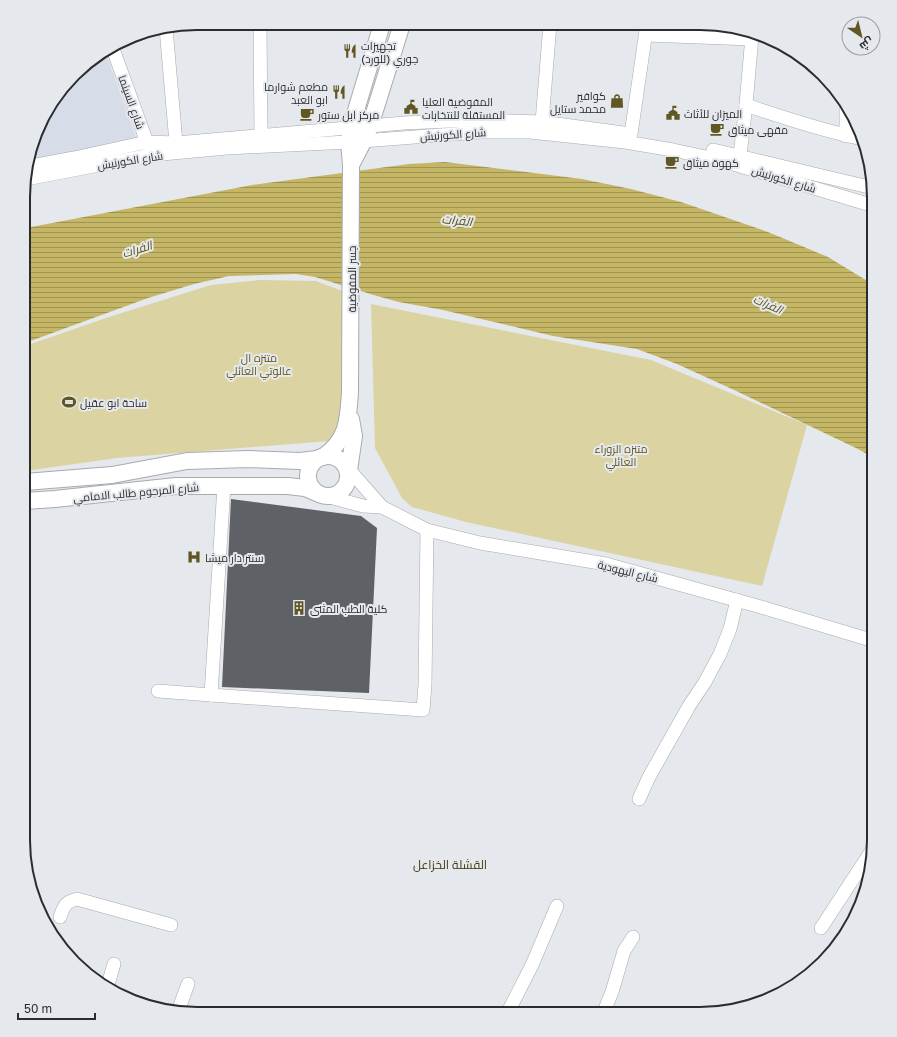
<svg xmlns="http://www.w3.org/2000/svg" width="897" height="1037" font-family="'Golos Text',Cairo,sans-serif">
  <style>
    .built { fill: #d6dce8 }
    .park { fill: #dcd3a2 }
    .water { fill: url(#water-rules) }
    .building { fill: #5e6165 }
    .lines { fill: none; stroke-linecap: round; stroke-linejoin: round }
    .minor-casing { stroke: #a7aaae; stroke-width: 14 }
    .major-casing { stroke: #a7aaae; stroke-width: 18 }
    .minor { stroke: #fff; stroke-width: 13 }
    .major { stroke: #fff; stroke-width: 16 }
    .labels { text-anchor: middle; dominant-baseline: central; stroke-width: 4; stroke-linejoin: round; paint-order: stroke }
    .poi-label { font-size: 11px; fill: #2b2c2e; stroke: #e5e8ed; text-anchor: start }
    .street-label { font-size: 11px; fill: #2b2c2e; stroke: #e5e8ed }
    .park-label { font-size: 11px; fill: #61561a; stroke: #e5e8ed }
    .water-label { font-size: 12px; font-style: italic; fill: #5b5012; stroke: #e5e8ed }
    .neighbourhood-label { font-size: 12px; fill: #3e360b; stroke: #e5e8ed }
    .rim { fill: none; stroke: #2b2c2e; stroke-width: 2 }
  </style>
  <defs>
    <pattern id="water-rules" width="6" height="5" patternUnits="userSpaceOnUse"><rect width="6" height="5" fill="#c5b665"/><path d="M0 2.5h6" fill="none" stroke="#a09454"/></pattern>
  </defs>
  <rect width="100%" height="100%" fill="#e5e8ed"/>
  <path class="built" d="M106 53 137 141 26 164 46 110 83 66Z"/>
  <g class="park">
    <path d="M260 280 316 281 345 292 346 416 329 441 117 458 25 471V346L109 317 211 285Z"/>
    <path d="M371 304 651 360 807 425 762 586 466 522 412 507 402 498 375 448Z"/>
  </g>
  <path class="water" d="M445 162 582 179 631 189 681 202 768 232 828 257 874 285V458L858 449 732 389 677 364 637 349 553 336 443 310 399 302 377 296 315 277 296 274 229 276 194 284 148 298 25 343 26 228 252 185 409 164Z"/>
  <path class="building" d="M231 499 361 516 377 528 369 693 222 687Z"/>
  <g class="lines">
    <defs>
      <g id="minor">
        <path d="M260 23 261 135"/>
        <path d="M166 28 176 143"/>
        <path d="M646 35 752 39"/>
        <path d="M113 49 149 148"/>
        <path d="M746 105C784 118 823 131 863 139"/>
        <path d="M542 122 550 24"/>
        <path d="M631 134 647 24"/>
        <path d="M846 136V105"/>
        <path d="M713 150 873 188"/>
        <path d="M740 155 746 105 752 36"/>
        <path d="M26 167 74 158 147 142 176 143 404 123 473 120 542 122 623 133"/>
        <path d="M26 179 151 155 227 148 349 142 480 132H530L625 142 673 150 720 160 874 206"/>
        <path d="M345 465 382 507 427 530 480 543 606 564 761 607 874 641"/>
        <path d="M224 485 211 695 423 710 425 685 427 530"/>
        <path d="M326 496 363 506 382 507"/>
        <path d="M158 691 211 695"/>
        <path d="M639 799 649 777 689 706 705 682 720 654 730 629 737 600"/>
        <path d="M60 917C64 906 65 902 77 899L171 925"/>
        <path d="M821 928 874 847"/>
        <path d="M107 988 114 964"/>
        <path d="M178 1011 188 984"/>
        <path d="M507 1014 532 965 557 906"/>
        <path d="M603 1014 612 992 624 951 633 937"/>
      </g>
      <g id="major">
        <path d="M351 165 364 140 370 126 402 24"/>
        <circle cx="328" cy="476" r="20"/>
        <path d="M323 457C348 439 348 421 350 392L351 165 349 142 351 127 382 24"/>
        <path d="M348 477 354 436 351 419"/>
        <path d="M25 482 112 475 187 461 248 459 300 461 317 459"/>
        <path d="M25 501 55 499 176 486H288L305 488 319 494"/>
      </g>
    </defs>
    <use href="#minor" class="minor-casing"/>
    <use href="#major" class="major-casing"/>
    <use href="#minor" class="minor"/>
    <use href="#major" class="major"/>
  </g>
  <defs>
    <symbol id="restaurant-bare" viewBox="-9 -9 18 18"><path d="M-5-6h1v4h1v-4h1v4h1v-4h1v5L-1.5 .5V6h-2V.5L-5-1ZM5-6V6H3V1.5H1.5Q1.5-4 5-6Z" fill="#615723" stroke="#e5e8ed" stroke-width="2.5" paint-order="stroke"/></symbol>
    <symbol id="shop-bare" viewBox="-9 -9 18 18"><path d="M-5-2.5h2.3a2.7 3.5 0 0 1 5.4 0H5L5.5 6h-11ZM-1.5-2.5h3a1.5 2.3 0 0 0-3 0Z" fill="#615723" stroke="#e5e8ed" stroke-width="2.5" paint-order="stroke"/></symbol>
    <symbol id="civic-bare" viewBox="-9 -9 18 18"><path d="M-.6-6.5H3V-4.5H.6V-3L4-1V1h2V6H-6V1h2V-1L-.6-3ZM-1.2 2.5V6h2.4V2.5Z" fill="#615723" stroke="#e5e8ed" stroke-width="2.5" paint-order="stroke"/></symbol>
    <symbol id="cafe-bare" viewBox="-9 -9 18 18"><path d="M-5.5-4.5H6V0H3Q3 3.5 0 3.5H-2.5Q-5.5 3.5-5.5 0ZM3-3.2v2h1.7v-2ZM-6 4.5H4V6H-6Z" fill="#615723" stroke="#e5e8ed" stroke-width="2.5" paint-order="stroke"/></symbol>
    <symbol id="stadium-bare" viewBox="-9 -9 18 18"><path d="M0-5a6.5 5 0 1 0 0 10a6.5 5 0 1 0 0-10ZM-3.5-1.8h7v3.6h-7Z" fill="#615723" stroke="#e5e8ed" stroke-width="2.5" paint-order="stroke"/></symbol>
    <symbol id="hospital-bare" viewBox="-9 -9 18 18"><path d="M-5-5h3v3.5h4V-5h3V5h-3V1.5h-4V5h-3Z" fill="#615723" stroke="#e5e8ed" stroke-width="2.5" paint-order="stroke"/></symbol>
    <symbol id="building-bare" viewBox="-9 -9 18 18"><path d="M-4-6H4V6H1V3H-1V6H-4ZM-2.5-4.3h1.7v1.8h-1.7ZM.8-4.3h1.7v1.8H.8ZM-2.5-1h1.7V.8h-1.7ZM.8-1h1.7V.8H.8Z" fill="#615723" stroke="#e5e8ed" stroke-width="2.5" paint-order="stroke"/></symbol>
  </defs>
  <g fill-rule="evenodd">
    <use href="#restaurant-bare" x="340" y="41" width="20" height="20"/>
    <use href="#restaurant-bare" x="329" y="82" width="20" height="20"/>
    <use href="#shop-bare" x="607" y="91" width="20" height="20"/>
    <use href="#civic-bare" x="401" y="97" width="20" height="20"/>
    <use href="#civic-bare" x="663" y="103" width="20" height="20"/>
    <use href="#cafe-bare" x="297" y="104" width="20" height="20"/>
    <use href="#cafe-bare" x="707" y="119" width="20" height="20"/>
    <use href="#cafe-bare" x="662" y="152" width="20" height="20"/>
    <use href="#stadium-bare" x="59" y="392" width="20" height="20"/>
    <use href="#hospital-bare" x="184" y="547" width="20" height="20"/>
    <use href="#building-bare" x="289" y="598" width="20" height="20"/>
  </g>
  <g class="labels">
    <g class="poi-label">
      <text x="361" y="45">تجهيزات<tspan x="361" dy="13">جوري (للورد)</tspan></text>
      <text x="328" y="86" text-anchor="end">مطعم شوارما<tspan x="328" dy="13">ابو العبد</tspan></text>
      <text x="606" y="95" text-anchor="end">كوافير<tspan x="606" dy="13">محمد ستايل</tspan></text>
      <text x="422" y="101">المفوضية العليا<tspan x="422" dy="13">المستقلة للنتخابات</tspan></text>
      <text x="684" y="113">الميزان للأثاث</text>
      <text x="318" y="114">مركز ابل ستور</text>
      <text x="728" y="129">مقهى ميثاق</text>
      <text x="683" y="162">كهوة ميثاق</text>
      <text x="80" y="402">ساحة ابو عقيل</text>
      <text x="205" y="557">سنتر دار ميشا</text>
      <text x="310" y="608">كلية الطب المثنى</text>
    </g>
    <g class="street-label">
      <text transform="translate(132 102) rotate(70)">شارع السينما</text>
      <text transform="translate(453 134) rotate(-4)">شارع الكورنيش</text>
      <text transform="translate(130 160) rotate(-9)">شارع الكورنيش</text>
      <text transform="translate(784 179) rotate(17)">شارع الكورنيش</text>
      <text transform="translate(351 279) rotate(-90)">جسر المفوضية</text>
      <text transform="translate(136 492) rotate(-5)">شارع المرحوم طالب الامامي</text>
      <text transform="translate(628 571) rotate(14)">شارع اليهودية</text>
    </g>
    <g class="park-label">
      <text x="259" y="357">متنزه ال<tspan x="259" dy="13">عالوتي العائلي</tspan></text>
      <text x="621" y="448">متنزه الزوراء<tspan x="621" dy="13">العائلي</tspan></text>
    </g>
    <g class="water-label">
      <text transform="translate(457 220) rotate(6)">الفرات</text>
      <text transform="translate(137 249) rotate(-17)">الفرات</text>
      <text transform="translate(768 304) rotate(24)">الفرات</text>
    </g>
    <g class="neighbourhood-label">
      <text x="450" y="864">القشلة الخزاعل</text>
    </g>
  </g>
  <path d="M0 0H897V1037H0ZM197 30H700A167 167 0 0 1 867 197V840A167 167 0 0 1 700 1007H197A167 167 0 0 1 30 840V197A167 167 0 0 1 197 30Z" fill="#e5e8ed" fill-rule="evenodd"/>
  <path class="rim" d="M197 30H700A167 167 0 0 1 867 197V840A167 167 0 0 1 700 1007H197A167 167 0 0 1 30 840V197A167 167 0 0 1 197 30Z"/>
  <g transform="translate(861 36) rotate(145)"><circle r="19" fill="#e5e8ed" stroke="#9b9da1"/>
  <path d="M0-3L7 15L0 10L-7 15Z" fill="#615723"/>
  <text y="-6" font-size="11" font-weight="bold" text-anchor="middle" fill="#2b2c2e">ش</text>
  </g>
  <path d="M18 1013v6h77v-6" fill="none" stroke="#2b2c2e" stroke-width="2"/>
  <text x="24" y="1013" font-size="12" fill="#2b2c2e" stroke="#e5e8ed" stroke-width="3" paint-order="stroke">50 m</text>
</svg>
